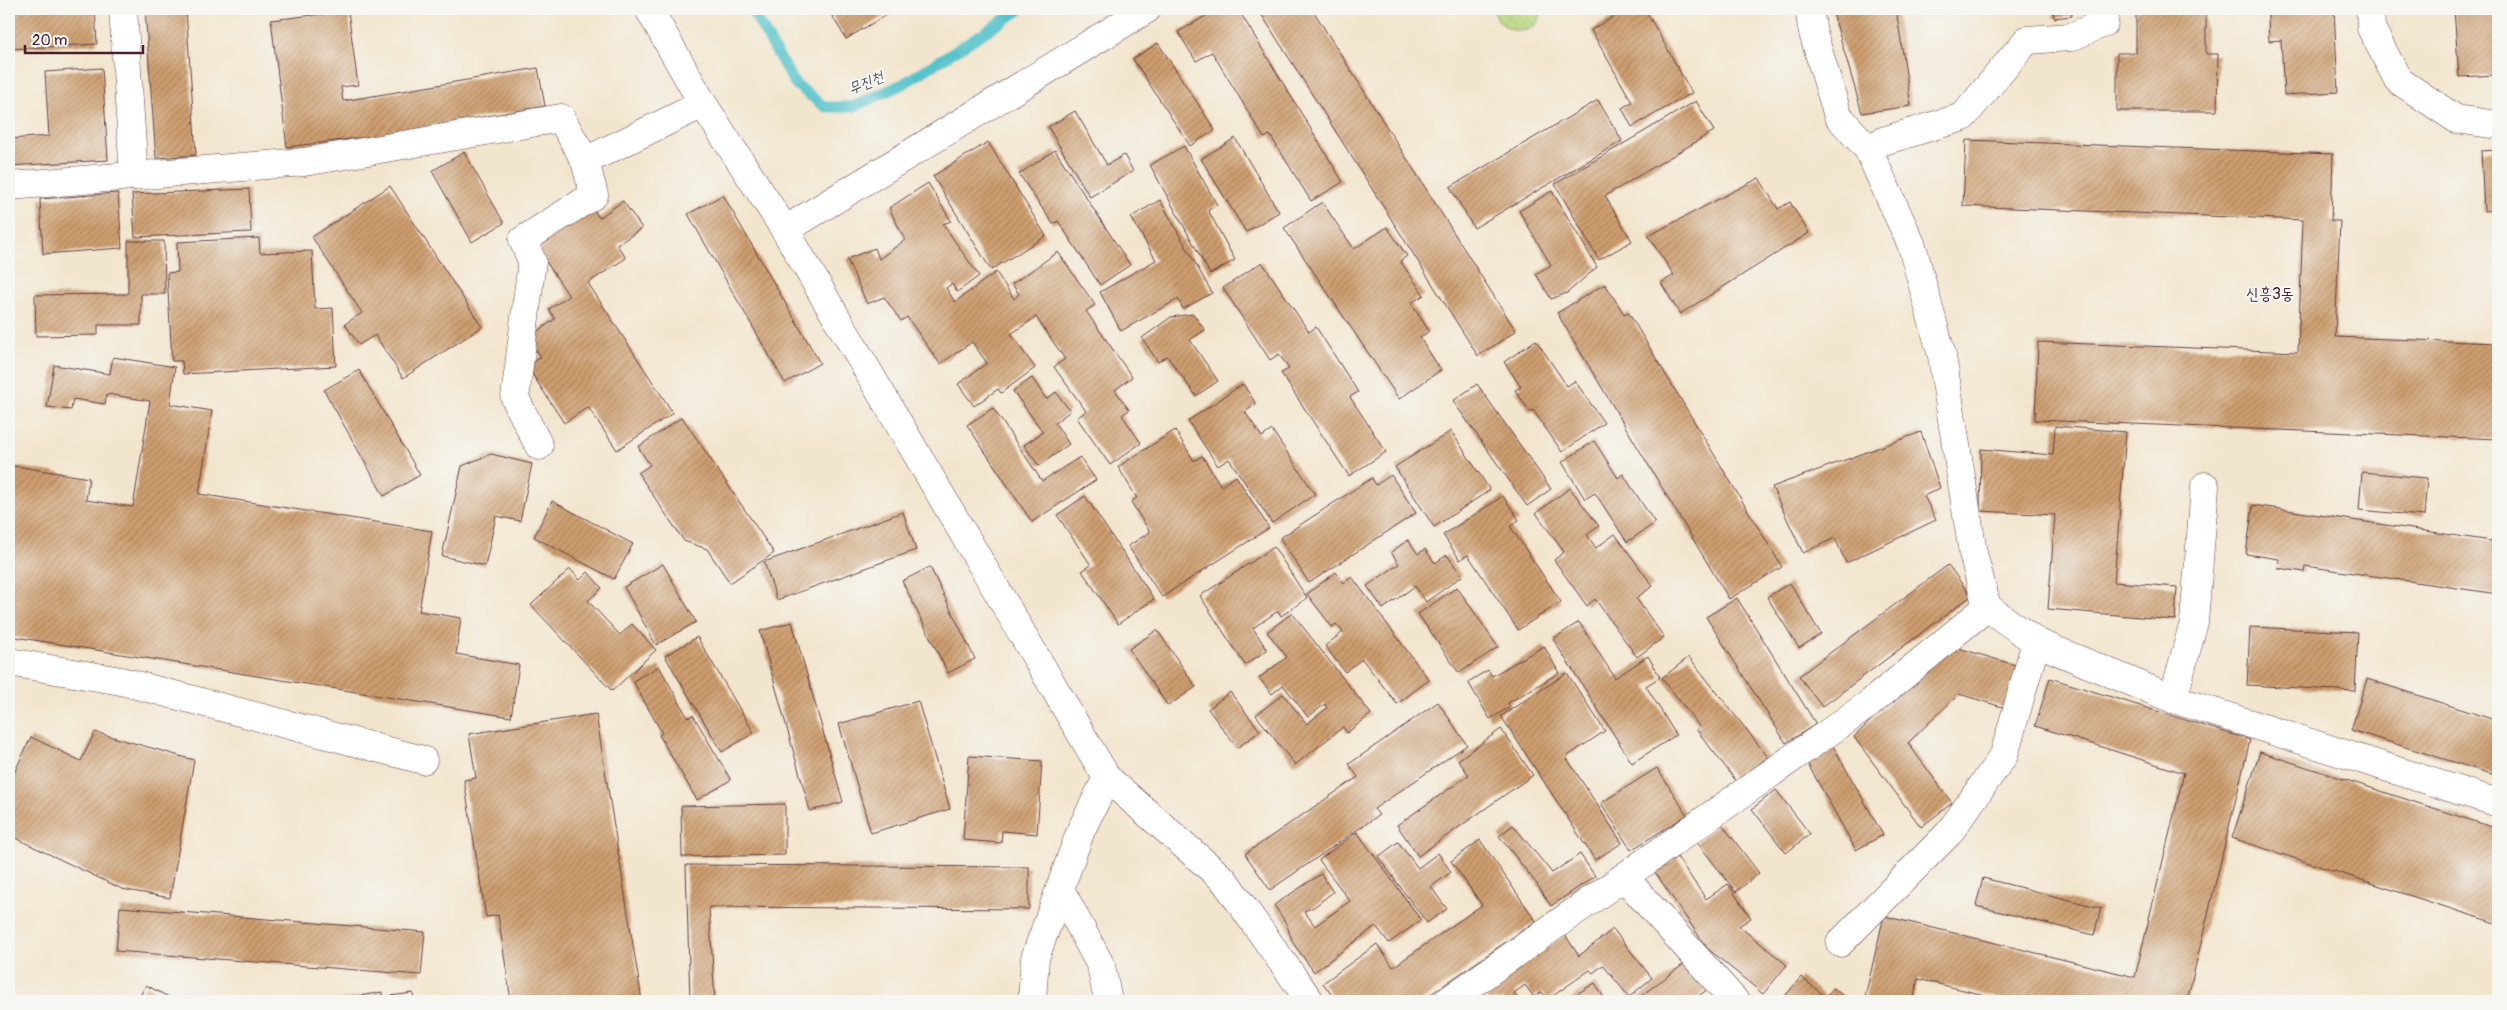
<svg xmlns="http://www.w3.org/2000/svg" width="2507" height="1010" font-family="Pangolin,'Poor Story',sans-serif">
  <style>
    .grass { fill: url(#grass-dots); stroke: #807b54 }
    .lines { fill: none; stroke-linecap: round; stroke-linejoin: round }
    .stream { stroke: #56c3cb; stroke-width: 11 }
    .building { fill: url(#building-hatch) }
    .minor-casing { stroke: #633d43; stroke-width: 29 }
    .minor { stroke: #fff; stroke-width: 28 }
    .labels { text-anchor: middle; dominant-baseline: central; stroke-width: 4; stroke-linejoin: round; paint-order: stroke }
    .water-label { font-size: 15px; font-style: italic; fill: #4e5863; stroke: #f6f6f2 }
    .quarter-label { font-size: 16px; fill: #4a1f2b; stroke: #f6f6f2 }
  </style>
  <defs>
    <pattern id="grass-dots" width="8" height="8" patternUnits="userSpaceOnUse" patternTransform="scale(1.25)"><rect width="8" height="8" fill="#b7d77e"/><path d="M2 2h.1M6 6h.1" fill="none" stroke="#9fb86d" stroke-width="1.8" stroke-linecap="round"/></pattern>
    <pattern id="building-hatch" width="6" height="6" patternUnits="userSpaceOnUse" patternTransform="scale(1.25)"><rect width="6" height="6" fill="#ce9f70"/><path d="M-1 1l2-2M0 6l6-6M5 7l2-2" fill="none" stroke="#a9815c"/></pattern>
  </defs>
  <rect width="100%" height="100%" fill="#f6f6f2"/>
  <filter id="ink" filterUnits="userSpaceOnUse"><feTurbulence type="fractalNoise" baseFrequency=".02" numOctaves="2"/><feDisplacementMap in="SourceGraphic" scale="10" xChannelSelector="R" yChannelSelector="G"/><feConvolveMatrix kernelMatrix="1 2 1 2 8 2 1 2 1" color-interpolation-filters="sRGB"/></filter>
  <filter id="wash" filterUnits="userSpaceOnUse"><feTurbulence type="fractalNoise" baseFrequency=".0096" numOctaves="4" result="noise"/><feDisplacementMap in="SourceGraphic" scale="20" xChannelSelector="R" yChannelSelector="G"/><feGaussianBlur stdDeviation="1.12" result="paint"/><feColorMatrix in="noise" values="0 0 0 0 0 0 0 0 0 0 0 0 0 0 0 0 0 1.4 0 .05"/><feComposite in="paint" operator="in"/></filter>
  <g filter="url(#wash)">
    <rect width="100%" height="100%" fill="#f2e5cd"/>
    <path class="grass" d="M1493 9H1542C1539 39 1501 37 1493 9Z"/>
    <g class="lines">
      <path class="stream" d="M751 9 795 84 825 107H853L903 84 1021 9"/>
    </g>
    <g id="blocks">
      <g class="building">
        <path d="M9 9H95L97 44 10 49Z"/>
        <path d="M145 9H186L196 155 156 158Z"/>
        <path d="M828 9H896L846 39Z"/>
        <path d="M1218 9H1238L1343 182 1311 201 1270 135 1264 138 1212 52 1196 61 1178 32Z"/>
        <path d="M1258 9H1312L1516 331 1478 356Z"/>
        <path d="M1627 9H1645L1692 93 1632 127 1622 108 1632 102 1591 30Z"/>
        <path d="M1832 9H1896L1911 106 1862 113Z"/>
        <path d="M2053 9H2071L2072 16 2054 18Z"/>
        <path d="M2136 9H2206V54H2218L2217 111H2117V53H2136Z"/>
        <path d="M2280 9H2334L2338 92 2284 95 2281 40 2269 41 2268 15 2280 14Z"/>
        <path d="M2454 9H2498V75L2459 77Z"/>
        <path d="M348 11 358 85 341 87 343 101 538 68 545 106 375 136 287 147 271 20Z"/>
        <path d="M1158 43 1215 130 1190 146 1133 59Z"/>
        <path d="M102 68 108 160 9 166V139L49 136 45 72Z"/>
        <path d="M1598 100 1622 141 1474 228 1450 187Z"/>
        <path d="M1696 101 1714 131 1605 196 1632 241 1599 260 1555 184Z"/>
        <path d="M1075 111 1107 165 1124 155 1133 171 1090 197 1048 127Z"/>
        <path d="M1235 138 1279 212 1246 232 1201 159Z"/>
        <path d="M1966 140 2333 154 2331 221H2340L2335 337 2498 343V439L2035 420 2038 342 2298 352 2303 220 1963 206Z"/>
        <path d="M988 142 1046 236 991 270 933 176Z"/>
        <path d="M1184 146 1217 205 1208 210 1235 260 1210 274 1150 165Z"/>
        <path d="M1055 150 1130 265 1100 285 1058 221 1053 224 1019 174Z"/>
        <path d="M2498 150V210L2484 211 2481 151Z"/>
        <path d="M464 152 504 223 472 242 432 171Z"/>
        <path d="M1759 178 1778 209 1790 202 1809 233 1680 314 1661 283 1674 275 1648 236Z"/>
        <path d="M928 183 951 221 943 224 979 276 957 292 952 284 946 288 955 302 996 272 1014 299 1019 294 1012 284 1058 252 1095 305 1086 311 1132 377 1115 390 1129 410 1122 415 1141 443 1110 465 1077 418 1086 411 1054 367 1065 359 1036 317 1011 334 1035 368 1001 393 998 389 974 406 958 384 987 363 972 342 940 364 907 317 901 321 884 297 867 304 847 259 875 248 879 259 905 240 889 208Z"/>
        <path d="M390 186 482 327 403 378 375 335 359 345 345 324 362 313 312 237Z"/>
        <path d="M249 189 251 232 135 237 132 194Z"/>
        <path d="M1552 191 1597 267 1567 293 1551 299 1536 274 1551 265 1519 211Z"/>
        <path d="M118 193 122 248 43 254 40 199Z"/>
        <path d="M723 195 820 363 785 383 688 214Z"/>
        <path d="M1160 200 1212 293 1183 309 1178 299 1121 331 1100 292 1156 260 1131 217Z"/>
        <path d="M623 201 642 228 617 245 626 258 588 283 673 413 617 450 588 407 564 423 527 366 541 357 528 338 555 319 549 309 569 296 535 245 592 207 599 218Z"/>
        <path d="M1322 202 1354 249 1387 227 1407 256 1400 261 1424 295 1411 303 1429 331 1420 338 1441 370 1399 399 1284 228Z"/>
        <path d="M259 238 260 253 312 251 315 309 333 308 336 366 183 374 182 361H172L167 273 178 272 177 242Z"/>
        <path d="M128 241H164L165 294H141V325H98V335L36 336 35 295 128 294Z"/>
        <path d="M1262 262 1309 332 1316 327 1358 392 1350 397 1386 452 1349 476 1281 373 1289 369 1279 354 1270 360 1223 288Z"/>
        <path d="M1605 284 1624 314 1628 312 1782 567 1729 599 1557 313Z"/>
        <path d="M1193 314 1205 330 1190 340 1218 381 1196 396 1167 356 1158 362 1142 338 1171 317Z"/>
        <path d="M1536 340 1567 386 1575 381 1604 423 1562 452 1533 410 1530 412 1515 390 1521 387 1504 362Z"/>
        <path d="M113 357 175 367 170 404 212 411 199 494 432 531 419 611 461 618 456 654 519 665 511 717 9 636V465L89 478 86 500 133 507 150 401 107 394 105 404 73 399 71 410 47 407 54 365 110 374Z"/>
        <path d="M359 370 420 475 384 496 324 390Z"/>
        <path d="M1032 378 1046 399 1056 392 1070 411 1055 423 1069 444 1039 466 1024 445 1043 432 1013 391Z"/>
        <path d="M1243 384 1256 404 1245 412 1262 437 1272 430 1315 494 1272 523 1229 459 1218 466 1188 421Z"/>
        <path d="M1477 384 1551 489 1527 506 1453 401Z"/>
        <path d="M993 408 1042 481 1080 457 1096 480 1032 522 967 425Z"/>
        <path d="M682 417 774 553 730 583 707 549 684 541 638 473 650 465 638 447Z"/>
        <path d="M2055 426 2126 432 2114 582 2177 587 2175 620 2048 609 2055 515 1980 511 1981 449 2053 455Z"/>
        <path d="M1175 430 1194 461 1202 456 1221 486 1236 476 1269 528 1162 597 1128 546 1150 532 1131 502 1137 498 1118 467Z"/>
        <path d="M1451 431 1490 490 1434 527 1395 467Z"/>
        <path d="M1921 432 1940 488 1924 496 1936 520 1846 563 1835 538 1803 553 1772 487Z"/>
        <path d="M1594 441 1618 478 1623 474 1655 523 1627 542 1595 493 1585 499 1562 462Z"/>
        <path d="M491 454 532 464 520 521 496 516 485 566 442 556 462 466Z"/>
        <path d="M2362 472 2427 478 2424 516 2359 510Z"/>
        <path d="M1391 475 1416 513 1309 583 1280 538 1372 478 1376 485Z"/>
        <path d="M1570 488 1599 526 1587 535 1596 548 1615 534 1653 586 1636 598 1664 637 1637 657 1595 599 1587 606 1554 560 1564 552 1536 513Z"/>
        <path d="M1085 496 1154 599 1118 624 1082 571 1091 565 1057 515Z"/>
        <path d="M1503 496 1519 520 1510 526 1561 602 1518 630 1468 555 1460 560 1443 535Z"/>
        <path d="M552 501 633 544 614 579 534 537Z"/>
        <path d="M2253 505 2498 542V594L2305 566 2304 572 2278 568 2279 559 2246 554Z"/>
        <path d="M903 512 916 550 777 600 764 562Z"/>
        <path d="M1408 540 1418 554 1425 549 1435 563 1447 555 1462 576 1426 602 1415 586 1383 609 1367 586 1399 564 1391 552Z"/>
        <path d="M1274 547 1307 598 1281 616 1278 611 1253 628 1267 650 1245 665 1200 596Z"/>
        <path d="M663 564 696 622 656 645 624 587Z"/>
        <path d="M1948 565 1971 596 1822 707 1799 676Z"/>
        <path d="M930 567 975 659 948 673 902 581Z"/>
        <path d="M570 569 580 580 588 572 602 588 588 601 620 635 632 624 656 650 612 691 531 605Z"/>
        <path d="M1336 572 1344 583 1352 577 1429 680 1397 704 1362 659 1345 672 1325 646 1343 632 1336 624 1332 627 1307 594Z"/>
        <path d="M1790 583 1821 634 1799 648 1767 597Z"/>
        <path d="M1457 587 1498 647 1459 673 1418 614Z"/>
        <path d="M1737 598 1816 724 1786 743 1706 617Z"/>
        <path d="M1292 613 1371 714 1347 733 1343 727 1295 765 1256 715 1283 694 1307 724 1327 708 1325 704 1308 717 1283 685 1272 694 1259 678 1287 657 1267 632Z"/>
        <path d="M792 622 843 802 810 811 760 631Z"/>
        <path d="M1579 622 1615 678 1648 656 1660 677 1646 686 1676 735 1632 763 1553 639Z"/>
        <path d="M2250 627 2358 632 2355 691 2247 685Z"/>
        <path d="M1157 630 1196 687 1168 706 1129 649Z"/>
        <path d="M697 637 754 733 722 752 665 656Z"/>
        <path d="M1948 645 2022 667 2009 709 1959 694 1908 743 1952 803 1921 827 1854 737Z"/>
        <path d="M1544 646 1559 673 1508 703 1510 707 1490 719 1468 682 1488 670 1492 676Z"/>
        <path d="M1689 657 1768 757 1737 782 1696 729 1699 726 1662 678Z"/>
        <path d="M659 666 688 718 693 715 731 780 697 800 659 735 662 733 633 681Z"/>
        <path d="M1567 673 1605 731 1566 757 1622 843 1595 860 1501 716Z"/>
        <path d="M2050 678 2250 740 2187 1001H2009L1918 979 1913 1001H1864L1884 916 2135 977 2184 773 2035 726Z"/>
        <path d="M2367 679 2498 721V776L2351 730Z"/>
        <path d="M1230 692 1260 731 1237 748 1208 709Z"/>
        <path d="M918 701 950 809 871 833 839 724Z"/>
        <path d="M1438 702 1467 745 1374 809 1379 815 1270 890 1245 854 1358 777 1349 764Z"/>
        <path d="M596 714 642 1001H511L498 915 486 917 464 780 476 778 469 734Z"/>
        <path d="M1501 729 1533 775 1418 856 1397 825 1469 775 1458 760Z"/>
        <path d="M95 732 194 760 170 898 122 889 9 835V784L31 737 81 761Z"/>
        <path d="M1832 744 1883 835 1856 850 1805 759Z"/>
        <path d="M2260 752 2498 829V924L2232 838Z"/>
        <path d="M969 756 1042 761 1037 834 1002 831 1001 843 963 840Z"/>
        <path d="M1657 768 1687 815 1631 850 1601 803Z"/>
        <path d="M1776 790 1810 834 1786 853 1752 809Z"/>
        <path d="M785 804V855L682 857 681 806Z"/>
        <path d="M1721 823 1759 873 1736 892 1697 842Z"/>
        <path d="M1513 825 1552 873 1580 854 1595 876 1551 906 1536 883 1499 836Z"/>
        <path d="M1357 832 1421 920 1389 943 1376 926 1314 972 1293 943 1286 923 1274 905 1321 874 1333 892 1314 907 1304 911 1315 926 1350 901 1319 860Z"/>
        <path d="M1480 840 1536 921 1421 1001H1336L1323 983 1377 944 1393 967 1482 905 1451 861Z"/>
        <path d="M1398 842 1418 868 1438 853 1451 872 1431 887 1447 909 1427 923 1378 857Z"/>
        <path d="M1677 857 1706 899 1728 884 1751 918 1739 926 1787 965 1763 994 1707 948 1655 872Z"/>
        <path d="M686 865 1029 867V909L709 907 715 1001H690Z"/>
        <path d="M1983 878 2101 908 2094 935 1976 906Z"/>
        <path d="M120 907 425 932 421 975 116 951Z"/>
        <path d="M1613 929 1652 978 1629 997 1603 965 1593 973 1590 970 1547 1000 1542 992 1534 997 1525 985 1514 993 1520 1001H1489L1483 993 1565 935 1579 956Z"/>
        <path d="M1688 961 1708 989 1692 1001H1634Z"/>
        <path d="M1801 977 1826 997 1833 988 1850 1001H1781Z"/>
        <path d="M1595 983 1606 1001H1565Z"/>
        <path d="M146 985 176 1001H137Z"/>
        <path d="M382 992V997L413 993 414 1001H331Z"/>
      </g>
    </g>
  </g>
  <g filter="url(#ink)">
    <use href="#blocks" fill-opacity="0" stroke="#633d43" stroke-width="1"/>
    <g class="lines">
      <defs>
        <g id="minor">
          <path d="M123 9 134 176"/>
          <path d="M649 9 703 104 785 230 1107 778 1224 880 1310 1001"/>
          <path d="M1809 9 1813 33 1838 116 1868 149 1912 246 1942 356 1973 553 1987 607 2036 642 2173 699 2498 803"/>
          <path d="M2370 9 2371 28 2398 80 2456 119 2498 125"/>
          <path d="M1868 149 1883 141 1963 117 2027 40 2071 37 2104 23 2106 9"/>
          <path d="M9 186 304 162 561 118 585 161"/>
          <path d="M785 230 1147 9"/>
          <path d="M539 446 515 398 532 261 523 240 594 195 585 161 703 104"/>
          <path d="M9 662 121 681 423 760"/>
          <path d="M2173 699 2194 622 2205 486"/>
          <path d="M1624 877 1735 1001"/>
          <path d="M1060 889 1101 966 1108 1001"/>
          <path d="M1840 943 1949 833 2004 755 2036 642"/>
          <path d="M1032 1001 1035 958 1081 830 1107 778"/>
          <path d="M1448 1001 1869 704 1987 607"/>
        </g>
      </defs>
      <use href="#minor" class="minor-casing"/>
      <use href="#minor" class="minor"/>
    </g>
  </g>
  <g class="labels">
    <g class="water-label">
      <text transform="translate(866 83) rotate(-23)">무진천</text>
    </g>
    <g class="quarter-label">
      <text x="2270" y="294">신흥3동</text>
    </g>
  </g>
  <rect width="2507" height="1010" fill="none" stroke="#f6f6f2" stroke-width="30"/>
  <path d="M25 45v8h118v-8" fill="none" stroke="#4a1f2b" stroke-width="2.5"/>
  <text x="32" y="45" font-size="15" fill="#4a1f2b" stroke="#f6f6f2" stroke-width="4" paint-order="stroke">20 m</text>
</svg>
